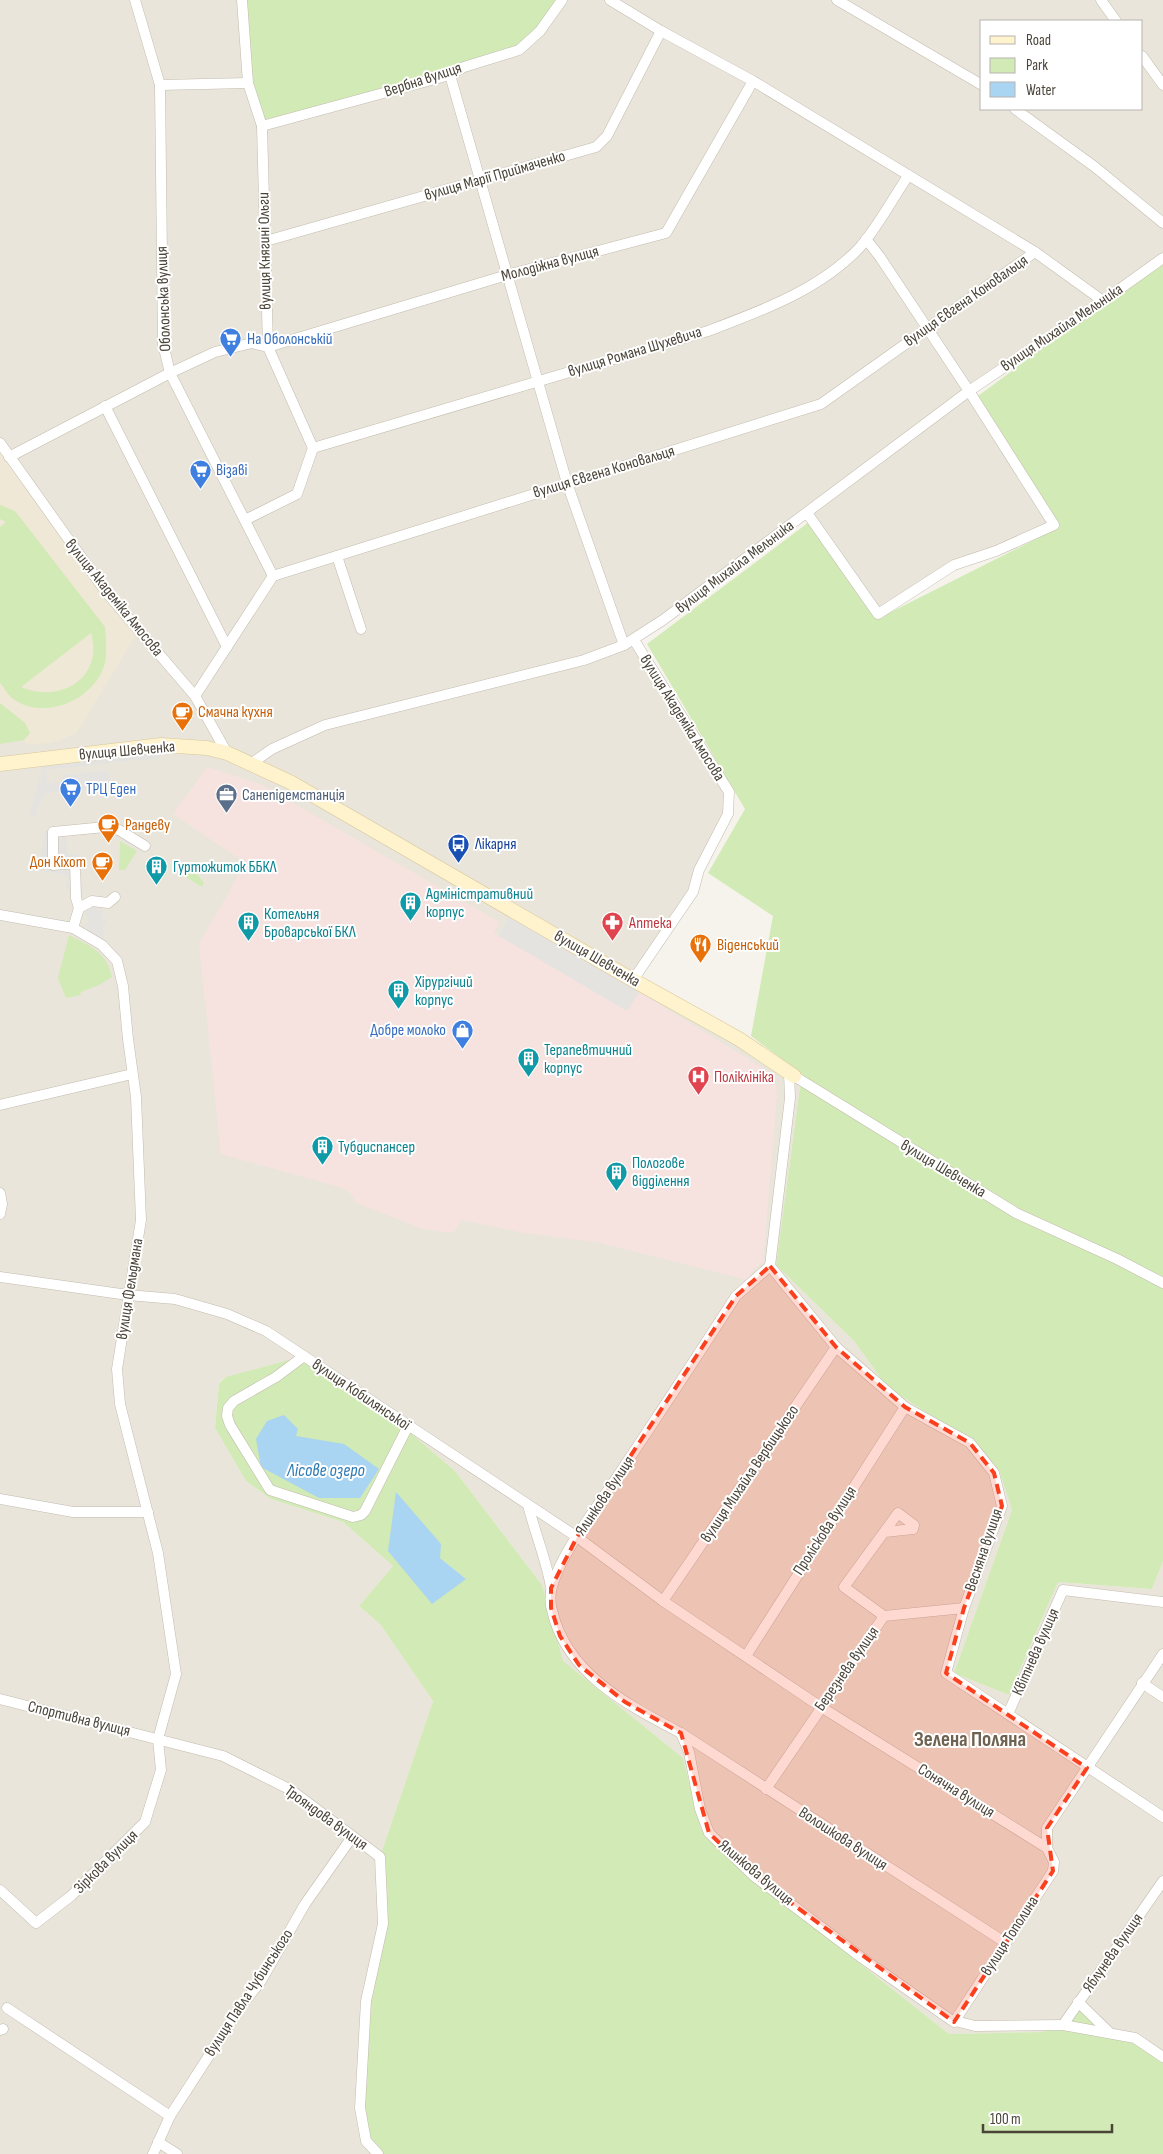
<svg xmlns="http://www.w3.org/2000/svg" width="1163" height="2154" font-family="'Sofia Sans Condensed',sans-serif">
  <style>
    .residential { fill: #eae5da; fill-rule: evenodd }
    .education { fill: #efe8d6 }
    .medical { fill: #f6e3e0 }
    .green { fill: #d2eab5; fill-rule: evenodd }
    .parking { fill: #e5e3e0 }
    .water { fill: #a9d4f2 }
    .lines { fill: none; stroke-linecap: round; stroke-linejoin: round }
    .street-casing { stroke: #c2bbae; stroke-width: 11 }
    .secondary-casing { stroke: #d6c79b; stroke-width: 15 }
    .street { stroke: #fff; stroke-width: 10 }
    .secondary { stroke: #fff3cd; stroke-width: 14 }
    .marked { fill: #fc3f1d; fill-opacity: 0.2; stroke: #fc3f1d; stroke-width: 4; stroke-dasharray: 10 6; stroke-linejoin: round }
    .labels { text-anchor: middle; dominant-baseline: central; stroke-width: 4; stroke-linejoin: round; paint-order: stroke }
    .street-label { font-size: 16px; fill: #4b4439; stroke: #fff }
    .shop-label { font-size: 16px; fill: #366cbe; stroke: #fff; text-anchor: start }
    .food-label { font-size: 16px; fill: #c56008; stroke: #fff; text-anchor: start }
    .service-label { font-size: 16px; fill: #4e5e75; stroke: #fff; text-anchor: start }
    .transit-label { font-size: 16px; fill: #164399; stroke: #fff; text-anchor: start }
    .culture-label { font-size: 16px; fill: #0d838f; stroke: #fff; text-anchor: start }
    .health-label { font-size: 16px; fill: #be3a42; stroke: #fff; text-anchor: start }
    .water-label { font-size: 18px; font-style: italic; fill: #2e7ab2; stroke: #fff }
    .district-label { font-size: 21px; font-weight: bold; fill: #6e6250; stroke: #fff }
  </style>
  <rect width="100%" height="100%" fill="#f6f3ec"/>
  <path class="residential" d="M0 0H1163V258L969 391 1054 525 974 557 878 614 807 513 634 640 729 792 728 814 693 892 634 979 794 1076 800 1087 776 1265 854 1341 887 1387 973 1443 999 1470 1012 1510 954 1673 1009 1695 1058 1582 1152 1589 1163 1561V2061L1080 2007 1043 2032 949 2034 729 1860 701 1829 683 1758 562 1661 542 1585 455 1471 372 1400 226 1377 219 1382 215 1428 246 1481 271 1499 343 1522 393 1566 359 1606 380 1624 433 1701 380 1857 378 2154H0ZM982 21H1142V109H982Z"/>
  <path class="education" d="M0 446 137 633 76 734 50 743 26 744 0 705Z"/>
  <path class="medical" d="M207 767 260 784 499 922 494 933 627 1010 639 992 773 1074 777 1094 763 1262 754 1269 747 1280 596 1242 524 1233 462 1220 453 1233 423 1229 356 1203 351 1194 343 1188 221 1154 199 944 241 871 240 859 173 814Z"/>
  <g class="green">
    <path d="M242 0H562L519 50 262 126 248 83Z"/>
    <path d="M1163 259V1561L1152 1589 1058 1582 1009 1695 954 1673 1012 1510 999 1470 973 1443 887 1387 854 1341 776 1265 800 1087 807 1078 751 1036 773 916 708 873 745 809 647 644 809 522 879 618 1060 527 978 396Z"/>
    <path d="M0 505 15 511 105 627C106 642 108 655 103 669 90 702 41 721 12 698 7 694 4 687 0 683V527L6 522 0 519ZM91 633C104 678 61 704 21 687Z"/>
    <path d="M0 703 25 723 30 733 24 740 0 744Z"/>
    <path d="M120 841 137 851 125 870H119Z"/>
    <path d="M194 861 202 865V870L197 874 204 883 202 887 182 875 186 870H189Z"/>
    <path d="M69 935C90 946 107 952 112 977L99 985 81 992 80 995 66 998 58 978Z"/>
    <path d="M304 1356 372 1400 455 1471 542 1585 563 1661 683 1758 701 1829 729 1860 949 2034 1043 2032 1080 2007 1163 2061V2154H378L366 2141 360 2108 366 2001 383 1924 380 1857 433 1701 380 1624 359 1606 393 1566 343 1522 271 1499 246 1481 215 1428 219 1383 226 1377ZM388 1551 440 1558 466 1579Z"/>
  </g>
  <g class="parking">
    <path d="M161 745 160 758 43 770 47 773 46 778 51 784 62 781 63 775 108 770 111 785 48 793 42 799 35 817 29 816 45 760Z"/>
    <path d="M116 824 144 839 138 849 115 837V830L66 831 67 854H80L83 892 66 889 67 876 39 870 45 830Z"/>
    <path d="M92 904 100 911 101 909 104 914 101 916 102 918 107 919 103 929 105 934 102 942 94 933H89L88 927 84 928 82 925 84 926V923L88 924 89 921 85 912 81 913 78 929 81 909Z"/>
    <path d="M513 910 644 985 627 1011 499 936Z"/>
  </g>
  <g class="water">
    <path d="M284 1415 298 1429 296 1436 344 1444 379 1469 360 1498H319L261 1467 256 1439 267 1421Z"/>
    <path d="M396 1492 441 1544 440 1558 466 1579 432 1604 388 1551Z"/>
  </g>
  <g class="lines">
    <defs>
      <g id="street">
        <path d="M135 0 160 85 163 344 170 373 273 576"/>
        <path d="M242 0 248 83 262 126 268 347 313 448 297 494 245 520"/>
        <path d="M610 0 661 31 753 81 1035 252 1103 301"/>
        <path d="M837 0 982 85"/>
        <path d="M1101 0 1116 21"/>
        <path d="M1142 56 1163 85"/>
        <path d="M450 75 567 483 624 645"/>
        <path d="M160 85 248 83"/>
        <path d="M1015 109 1095 167 1163 223"/>
        <path d="M262 126 446 76 464 67 519 50 540 31 562 0"/>
        <path d="M266 241 596 147 607 136 661 31"/>
        <path d="M105 406 227 647"/>
        <path d="M0 443 106 592 195 696 227 753"/>
        <path d="M313 448 708 331C761 311 822 289 861 246 879 225 893 198 908 176"/>
        <path d="M9 457 170 373 215 352 252 343 268 347 507 275 666 233 753 81"/>
        <path d="M807 513 878 614 954 565 996 551 1054 525 969 391 880 257 866 239"/>
        <path d="M337 556 361 629"/>
        <path d="M195 696 273 576 821 404 1035 252"/>
        <path d="M252 763 272 749 325 725 584 660 624 645 663 620 969 391 1103 301 1163 258"/>
        <path d="M79 908 76 898 75 863 53 865V832L105 827 119 830 145 846"/>
        <path d="M0 915 73 928 102 945 117 961 123 986 128 1039 136 1097 141 1220 117 1369 120 1404 158 1553 176 1674 158 1739 161 1770 145 1822 71 1896 36 1923 0 1890"/>
        <path d="M73 928 79 908 92 901 108 903 115 897"/>
        <path d="M633 980 693 892 699 870 728 814 729 792 634 640"/>
        <path d="M794 1076 1016 1213 1117 1259 1163 1283"/>
        <path d="M0 1105 132 1074"/>
        <path d="M0 1193 2 1204 0 1214"/>
        <path d="M770 1266 736 1296C696 1358 656 1419 615 1480 596 1508 560 1555 552 1587 550 1593 550 1604 552 1610 566 1674 628 1705 681 1733L689 1752 700 1809 709 1833 754 1876 862 1958 951 2020 975 2026 1063 2025 1135 2038 1163 2057"/>
        <path d="M770 1266 836 1347 905 1407 970 1443 994 1473 1002 1506 964 1608 946 1673 1163 1817"/>
        <path d="M770 1266 790 1098 789 1073"/>
        <path d="M0 1277 128 1295 175 1299 227 1314 266 1331 577 1537 663 1601 821 1707 1047 1848"/>
        <path d="M304 1356 276 1377 234 1401 228 1408 227 1416 230 1425 270 1490 353 1517 361 1515 365 1511 408 1426"/>
        <path d="M0 1499 73 1512H148"/>
        <path d="M528 1505C535 1533 546 1559 551 1587"/>
        <path d="M663 1601 836 1347"/>
        <path d="M884 1616 844 1587 898 1513 914 1525 913 1529 885 1532"/>
        <path d="M746 1656 905 1407"/>
        <path d="M1142 1683 1163 1697"/>
        <path d="M0 1699 223 1756 291 1790 380 1857 383 1924 366 2001 360 2108 366 2141 378 2154"/>
        <path d="M1008 1714 1063 1590 1163 1602"/>
        <path d="M681 1733 1006 1943"/>
        <path d="M766 1789 884 1616 964 1608"/>
        <path d="M1078 2002 1110 2033"/>
        <path d="M7 2008 170 2116"/>
        <path d="M954 2022 1053 1871 1054 1862 1047 1848V1828L1163 1654"/>
        <path d="M1063 2025 1163 1881"/>
        <path d="M0 2030 3 2029"/>
        <path d="M158 2142 177 2154"/>
        <path d="M153 2154 170 2116 241 2006 261 1981 305 1904 352 1837"/>
      </g>
      <path id="secondary" d="M0 764 161 745 207 748 227 753 290 782 633 980 739 1039 794 1076"/>
    </defs>
    <use href="#street" class="street-casing"/>
    <use href="#secondary" class="secondary-casing"/>
    <use href="#street" class="street"/>
    <use href="#secondary" class="secondary"/>
  </g>
  <path class="marked" d="M770 1266 836 1347 905 1407 970 1443 994 1473 1002 1506 964 1608 946 1673 1087 1768 1047 1828 1053 1871 954 2022 754 1876 709 1833 681 1733 625 1702 579 1665 560 1636 551 1608V1588L577 1537 736 1296Z"/>
  <defs>
    <symbol id="supermarket-pin" viewBox="-11 -11 22 30"><path d="M0 17L-7.5 6A9.5 9.5 0 1 1 7.5 6Z" fill="#3f7fe0" stroke="#fff"/><path d="M-6-5.5h2.5l.6 2H6L4.5 2H-2.5L-4.4-4H-6ZM-1.5 3.2a1.3 1.3 0 1 0 .1 0ZM3 3.2a1.3 1.3 0 1 0 .1 0Z" fill="#fff"/></symbol>
    <symbol id="cafe-pin" viewBox="-11 -11 22 30"><path d="M0 17L-7.5 6A9.5 9.5 0 1 1 7.5 6Z" fill="#e8710a" stroke="#fff"/><path d="M-5.5-4.5H6V0H3Q3 3.5 0 3.5H-2.5Q-5.5 3.5-5.5 0ZM3-3.2v2h1.7v-2ZM-6 4.5H4V6H-6Z" fill="#fff"/></symbol>
    <symbol id="office-pin" viewBox="-11 -11 22 30"><path d="M0 17L-7.5 6A9.5 9.5 0 1 1 7.5 6Z" fill="#5c6f8a" stroke="#fff"/><path d="M-6-3h4V-5.5h4V-3h4V5H-6ZM-1-4.5V-3h2v-1.5ZM-6 0V1H6V0Z" fill="#fff"/></symbol>
    <symbol id="bus-pin" viewBox="-11 -11 22 30"><path d="M0 17L-7.5 6A9.5 9.5 0 1 1 7.5 6Z" fill="#1a4fb4" stroke="#fff"/><path d="M-5-6H5V4H4V6H2V4H-2V6H-4V4H-5ZM-3.5-4V0h7V-4ZM-3.5 1.2v1.5H-2V1.2ZM2 1.2v1.5H3.5V1.2Z" fill="#fff"/></symbol>
    <symbol id="building-pin" viewBox="-11 -11 22 30"><path d="M0 17L-7.5 6A9.5 9.5 0 1 1 7.5 6Z" fill="#0f9aa8" stroke="#fff"/><path d="M-4-6H4V6H1V3H-1V6H-4ZM-2.5-4.3h1.7v1.8h-1.7ZM.8-4.3h1.7v1.8H.8ZM-2.5-1h1.7V.8h-1.7ZM.8-1h1.7V.8H.8Z" fill="#fff"/></symbol>
    <symbol id="pharmacy-pin" viewBox="-11 -11 22 30"><path d="M0 17L-7.5 6A9.5 9.5 0 1 1 7.5 6Z" fill="#e0444e" stroke="#fff"/><path d="M-2-6h4v4h4v4h-4v4h-4v-4h-4v-4h4Z" fill="#fff"/></symbol>
    <symbol id="restaurant-pin" viewBox="-11 -11 22 30"><path d="M0 17L-7.5 6A9.5 9.5 0 1 1 7.5 6Z" fill="#e8710a" stroke="#fff"/><path d="M-5-6h1v4h1v-4h1v4h1v-4h1v5L-1.5 .5V6h-2V.5L-5-1ZM5-6V6H3V1.5H1.5Q1.5-4 5-6Z" fill="#fff"/></symbol>
    <symbol id="shop-pin" viewBox="-11 -11 22 30"><path d="M0 17L-7.5 6A9.5 9.5 0 1 1 7.5 6Z" fill="#3f7fe0" stroke="#fff"/><path d="M-5-2.5h2.3a2.7 3.5 0 0 1 5.4 0H5L5.5 6h-11ZM-1.5-2.5h3a1.5 2.3 0 0 0-3 0Z" fill="#fff"/></symbol>
    <symbol id="hospital-pin" viewBox="-11 -11 22 30"><path d="M0 17L-7.5 6A9.5 9.5 0 1 1 7.5 6Z" fill="#e0444e" stroke="#fff"/><path d="M-5-5h3v3.5h4V-5h3V5h-3V1.5h-4V5h-3Z" fill="#fff"/></symbol>
  </defs>
  <g fill-rule="evenodd">
    <use href="#supermarket-pin" x="218" y="326" width="25" height="34"/>
    <use href="#supermarket-pin" x="188" y="458" width="25" height="34"/>
    <use href="#cafe-pin" x="170" y="700" width="25" height="34"/>
    <use href="#supermarket-pin" x="58" y="776" width="25" height="34"/>
    <use href="#office-pin" x="214" y="782" width="25" height="34"/>
    <use href="#cafe-pin" x="96" y="812" width="25" height="34"/>
    <use href="#bus-pin" x="446" y="832" width="25" height="34"/>
    <use href="#cafe-pin" x="90" y="850" width="25" height="34"/>
    <use href="#building-pin" x="144" y="854" width="25" height="34"/>
    <use href="#building-pin" x="398" y="890" width="25" height="34"/>
    <use href="#building-pin" x="236" y="910" width="25" height="34"/>
    <use href="#pharmacy-pin" x="600" y="910" width="25" height="34"/>
    <use href="#restaurant-pin" x="688" y="932" width="25" height="34"/>
    <use href="#building-pin" x="386" y="978" width="25" height="34"/>
    <use href="#shop-pin" x="450" y="1018" width="25" height="34"/>
    <use href="#building-pin" x="516" y="1046" width="25" height="34"/>
    <use href="#hospital-pin" x="686" y="1064" width="25" height="34"/>
    <use href="#building-pin" x="310" y="1134" width="25" height="34"/>
    <use href="#building-pin" x="604" y="1160" width="25" height="34"/>
  </g>
  <g class="labels">
    <g class="street-label">
      <text transform="translate(423 80) rotate(-18)">Вербна вулиця</text>
      <text transform="translate(495 176) rotate(-16)">вулиця Марії Приймаченко</text>
      <text transform="translate(265 251) rotate(-91)">вулиця Княгині Ольги</text>
      <text transform="translate(550 264) rotate(-15)">Молодіжна вулиця</text>
      <text transform="translate(164 299) rotate(-92)">Оболонська вулиця</text>
      <text transform="translate(966 301) rotate(-35)">вулиця Євгена Коновальця</text>
      <text transform="translate(1062 328) rotate(-34)">вулиця Михайла Мельника</text>
      <text transform="translate(635 352) rotate(-17)">вулиця Романа Шухевича</text>
      <text transform="translate(604 472) rotate(-17)">вулиця Євгена Коновальця</text>
      <text transform="translate(735 567) rotate(-37)">вулиця Михайла Мельника</text>
      <text transform="translate(114 598) rotate(51)">вулиця Академіка Амосова</text>
      <text transform="translate(682 718) rotate(58)">вулиця Академіка Амосова</text>
      <text transform="translate(127 751) rotate(-5)">вулиця Шевченка</text>
      <text transform="translate(597 959) rotate(30)">вулиця Шевченка</text>
      <text transform="translate(943 1169) rotate(31)">вулиця Шевченка</text>
      <text transform="translate(130 1289) rotate(-81)">вулиця Фельдмана</text>
      <text transform="translate(361 1395) rotate(34)">вулиця Кобилянської</text>
      <text transform="translate(750 1474) rotate(-56)">вулиця Михайла Вербицького</text>
      <text transform="translate(605 1496) rotate(-56)">Ялинкова вулиця</text>
      <text transform="translate(825 1531) rotate(-57)">Проліскова вулиця</text>
      <text transform="translate(984 1550) rotate(-71)">Весняна вулиця</text>
      <text transform="translate(1036 1652) rotate(-66)">Квітнева вулиця</text>
      <text transform="translate(847 1669) rotate(-55)">Березнева вулиця</text>
      <text transform="translate(79 1719) rotate(14)">Спортивна вулиця</text>
      <text transform="translate(956 1791) rotate(32)">Сонячна вулиця</text>
      <text transform="translate(326 1818) rotate(36)">Трояндова вулиця</text>
      <text transform="translate(843 1839) rotate(33)">Волошкова вулиця</text>
      <text transform="translate(106 1862) rotate(-45)">Зіркова вулиця</text>
      <text transform="translate(756 1873) rotate(40)">Ялинкова вулиця</text>
      <text transform="translate(1010 1936) rotate(-57)">вулиця Тополина</text>
      <text transform="translate(1113 1953) rotate(-55)">Яблунева вулиця</text>
      <text transform="translate(249 1993) rotate(-57)">вулиця Павла Чубинського</text>
    </g>
    <g class="shop-label">
      <text x="247" y="339">На Оболонській</text>
      <text x="216" y="470">Візаві</text>
      <text x="86" y="789">ТРЦ Еден</text>
      <text x="446" y="1030" text-anchor="end">Добре молоко</text>
    </g>
    <g class="food-label">
      <text x="198" y="712">Смачна кухня</text>
      <text x="125" y="825">Рандеву</text>
      <text x="86" y="862" text-anchor="end">Дон Кіхот</text>
      <text x="717" y="945">Віденський</text>
    </g>
    <g class="service-label">
      <text x="242" y="795">Санепідемстанція</text>
    </g>
    <g class="transit-label">
      <text x="475" y="844">Лікарня</text>
    </g>
    <g class="culture-label">
      <text x="173" y="867">Гуртожиток ББКЛ</text>
      <text x="426" y="894">Адміністративний<tspan x="426" dy="18">корпус</tspan></text>
      <text x="264" y="914">Котельня<tspan x="264" dy="18">Броварської БКЛ</tspan></text>
      <text x="415" y="982">Хірургічий<tspan x="415" dy="18">корпус</tspan></text>
      <text x="544" y="1050">Терапевтичний<tspan x="544" dy="18">корпус</tspan></text>
      <text x="338" y="1147">Тубдиспансер</text>
      <text x="632" y="1163">Пологове<tspan x="632" dy="18">відділення</tspan></text>
    </g>
    <g class="health-label">
      <text x="629" y="923">Аптека</text>
      <text x="714" y="1077">Поліклініка</text>
    </g>
    <g class="water-label">
      <text x="326" y="1470">Лісове озеро</text>
    </g>
    <g class="district-label">
      <text x="970" y="1739">Зелена Поляна</text>
    </g>
  </g>
  <rect x="980" y="20" width="162" height="90" fill="#ffffff" stroke="#b7b4b0"/>
  <rect x="990" y="36" width="25" height="8" fill="#fff3cd" stroke="#b7b4b0"/>
  <text x="1026" y="45" font-size="15" fill="#4b4439">Road</text>
  <rect x="990" y="58" width="25" height="15" fill="#d2eab5" stroke="#b7b4b0"/>
  <text x="1026" y="70" font-size="15" fill="#4b4439">Park</text>
  <rect x="990" y="82" width="25" height="15" fill="#a9d4f2" stroke="#b7b4b0"/>
  <text x="1026" y="95" font-size="15" fill="#4b4439">Water</text>
  <path d="M983 2124v8h129v-8" fill="none" stroke="#4b4439" stroke-width="2.5"/>
  <text x="990" y="2124" font-size="15" fill="#4b4439" stroke="#ffffff" stroke-width="4" paint-order="stroke">100 m</text>
</svg>
